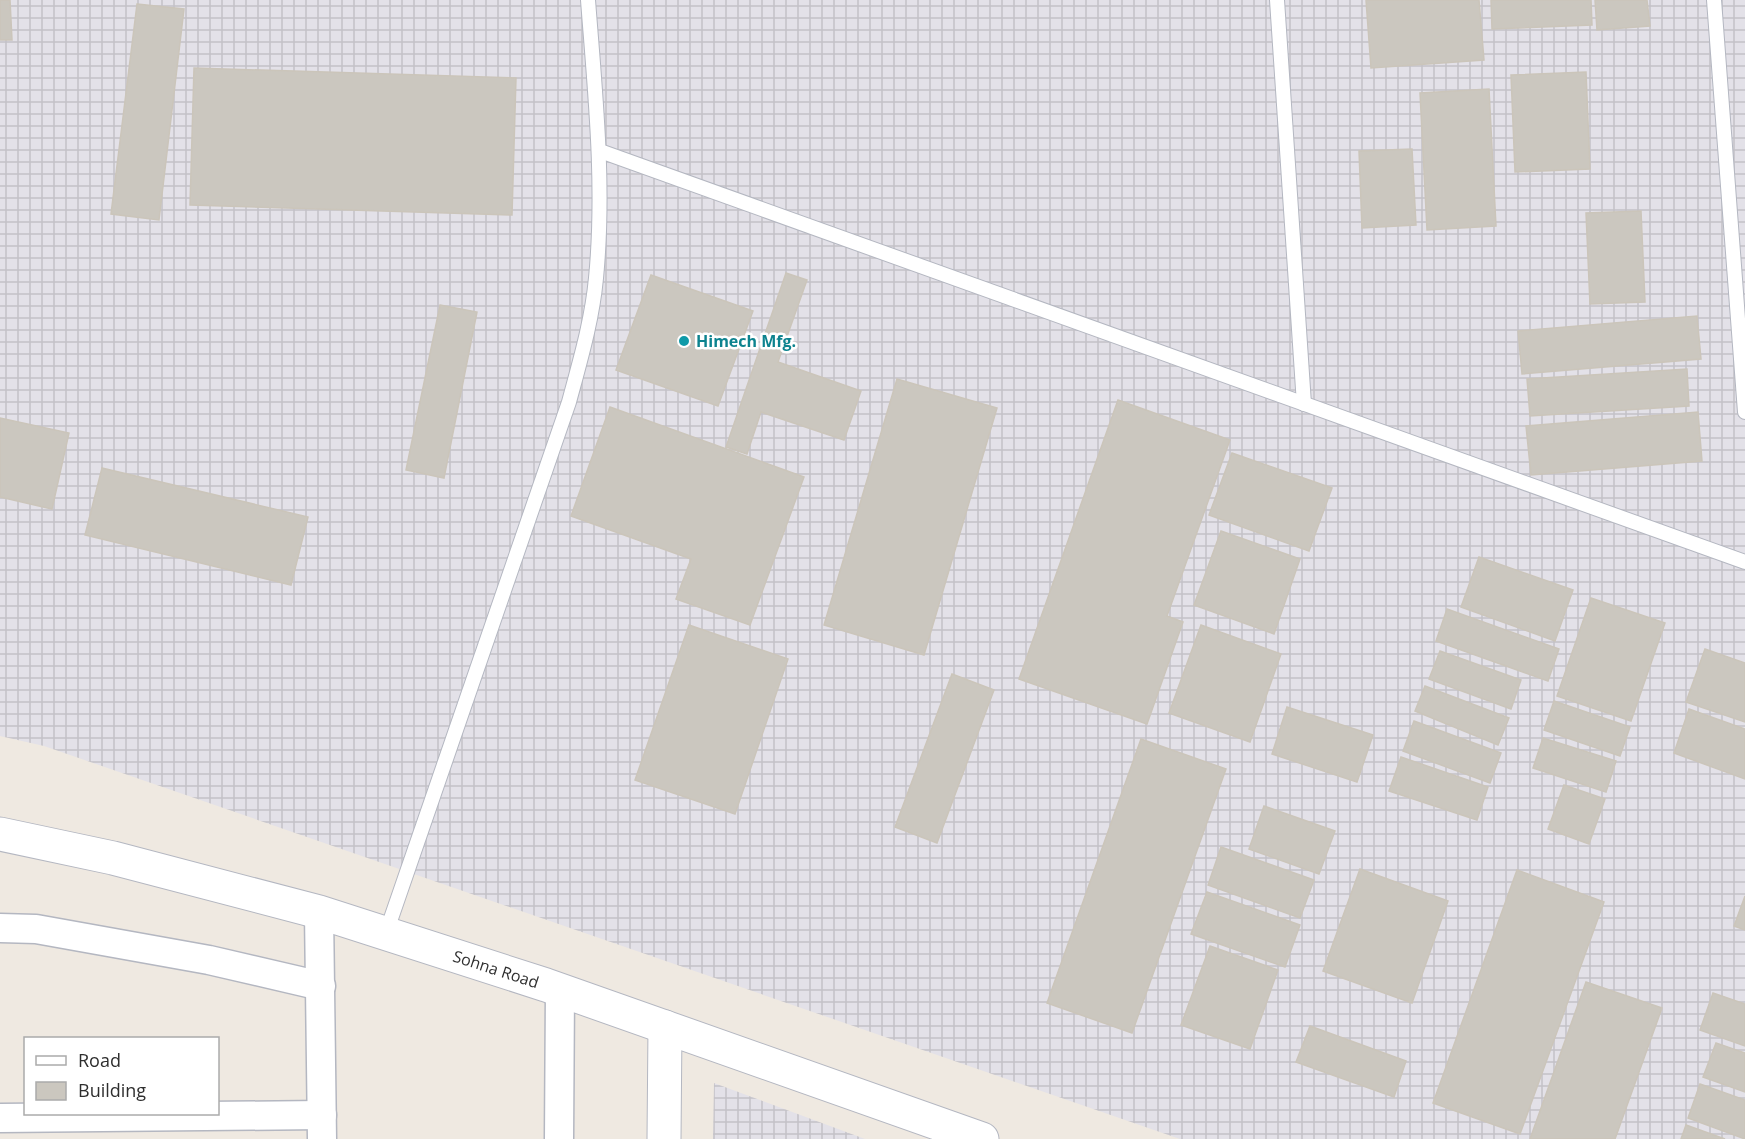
<svg xmlns="http://www.w3.org/2000/svg" width="1745" height="1139" font-family="'Open Sans',sans-serif">
  <style>
    .industrial { fill: url(#industrial-grid) }
    .building { fill: #cbc7bf; stroke: #cbc5ba; stroke-width: 1.5 }
    .lines { fill: none; stroke-linecap: round; stroke-linejoin: round }
    .lane-casing { stroke: #b4b7c1; stroke-width: 16 }
    .street-casing { stroke: #b4b7c1; stroke-width: 31 }
    .secondary-casing { stroke: #b4b7c1; stroke-width: 35 }
    .lane { stroke: #fff; stroke-width: 14 }
    .street { stroke: #fff; stroke-width: 28 }
    .secondary { stroke: #fff; stroke-width: 33 }
    .culture-dot { fill: #0f9aa8; stroke: #fff; stroke-width: 2 }
    .labels { text-anchor: middle; dominant-baseline: central; stroke-width: 5; stroke-linejoin: round; paint-order: stroke }
    .culture-label { font-size: 16px; font-weight: bold; fill: #0d838f; stroke: #fff; text-anchor: start }
    .street-label { font-size: 16px; fill: #2e2e2e; stroke: #fff }
  </style>
  <defs>
    <pattern id="industrial-grid" width="8" height="8" patternUnits="userSpaceOnUse" patternTransform="scale(1.5)"><rect width="8" height="8" fill="#e3e1e8"/><path d="M0 4h8M4 0v8" fill="none" stroke="#c3c1c7"/></pattern>
  </defs>
  <rect width="100%" height="100%" fill="#efe9e1"/>
  <g class="industrial">
    <path d="M0 0H1745V1139H1180L44 746 0 736Z"/>
    <path d="M714 1083 865 1139H713Z"/>
  </g>
  <g class="building">
    <path d="M0 0H10L12 40H0Z"/>
    <path d="M1366 0H1479L1484 60 1371 68Z"/>
    <path d="M1491 0H1591L1592 25 1492 29Z"/>
    <path d="M1595 0H1647L1650 26 1597 30Z"/>
    <path d="M137 4 184 9 159 220 111 214Z"/>
    <path d="M194 68 516 78 512 215 190 205Z"/>
    <path d="M1586 72 1590 169 1515 172 1511 75Z"/>
    <path d="M1489 89 1496 226 1427 230 1420 93Z"/>
    <path d="M1412 149 1416 225 1362 228 1359 151Z"/>
    <path d="M1641 211 1645 302 1590 304 1586 213Z"/>
    <path d="M786 273 807 280 778 362 861 391 844 440 761 412 747 454 726 447Z"/>
    <path d="M651 275 753 311 718 406 616 370Z"/>
    <path d="M440 305 477 312 444 478 406 470Z"/>
    <path d="M1697 316 1701 359 1522 374 1518 331Z"/>
    <path d="M1687 369 1689 406 1530 416 1527 379Z"/>
    <path d="M897 379 997 408 924 655 824 625Z"/>
    <path d="M1118 400 1230 440 1167 616 1183 622 1147 724 1019 679Z"/>
    <path d="M610 407 804 477 750 625 676 599 691 559 571 516Z"/>
    <path d="M1698 412 1702 461 1531 475 1526 426Z"/>
    <path d="M0 418 69 433 52 509 0 497Z"/>
    <path d="M1232 453 1332 488 1309 551 1209 515Z"/>
    <path d="M102 468 308 517 291 585 85 535Z"/>
    <path d="M1221 531 1300 559 1274 634 1194 605Z"/>
    <path d="M1479 557 1573 590 1555 641 1461 607Z"/>
    <path d="M1591 598 1665 623 1631 721 1557 696Z"/>
    <path d="M1447 609 1559 649 1548 681 1436 641Z"/>
    <path d="M689 625 788 659 735 814 635 780Z"/>
    <path d="M1201 625 1281 654 1250 742 1169 713Z"/>
    <path d="M1705 649 1745 663V722L1686 702Z"/>
    <path d="M1440 651 1521 680 1511 709 1429 679Z"/>
    <path d="M952 674 994 690 937 843 895 827Z"/>
    <path d="M1425 686 1509 718 1498 745 1415 711Z"/>
    <path d="M1554 701 1630 727 1620 756 1544 730Z"/>
    <path d="M1287 707 1373 735 1357 782 1272 754Z"/>
    <path d="M1689 709 1745 729V779L1674 753Z"/>
    <path d="M1414 721 1501 753 1490 783 1403 751Z"/>
    <path d="M1543 738 1616 761 1606 792 1533 768Z"/>
    <path d="M1141 739 1226 769 1132 1033 1047 1003Z"/>
    <path d="M1401 757 1488 787 1477 820 1389 791Z"/>
    <path d="M1564 785 1605 799 1589 844 1548 829Z"/>
    <path d="M1264 806 1335 831 1319 874 1249 849Z"/>
    <path d="M1221 847 1314 880 1300 918 1208 885Z"/>
    <path d="M1360 869 1448 901 1412 1003 1323 971Z"/>
    <path d="M1517 870 1604 902 1520 1134 1433 1103Z"/>
    <path d="M1207 892 1300 925 1285 967 1191 934Z"/>
    <path d="M1745 896V930L1734 926Z"/>
    <path d="M1210 946 1278 970 1250 1049 1181 1025Z"/>
    <path d="M1586 982 1662 1008 1615 1139H1530Z"/>
    <path d="M1713 993 1745 1004V1046L1700 1030Z"/>
    <path d="M1310 1026 1406 1061 1394 1097 1296 1062Z"/>
    <path d="M1716 1043 1745 1053V1092L1703 1077Z"/>
    <path d="M1700 1084 1745 1100V1139L1688 1118Z"/>
    <path d="M1686 1125 1725 1139H1681Z"/>
  </g>
  <g class="lines">
    <defs>
      <g id="lane">
        <path d="M1277 0 1304 404"/>
        <path d="M1714 0 1745 412"/>
        <path d="M600 151 1745 562"/>
        <path d="M386 933 569 402C580 361 592 321 596 278 605 185 595 92 588 0"/>
      </g>
      <g id="street">
        <path d="M319 912 322 1139"/>
        <path d="M0 928 36 929 209 960 321 986"/>
        <path d="M0 1118 322 1115"/>
        <path d="M559 1139 560 990"/>
      </g>
      <g id="secondary">
        <path d="M0 834 113 858 319 912 546 985 982 1139"/>
        <path d="M664 1139 665 1027"/>
      </g>
    </defs>
    <use href="#lane" class="lane-casing"/>
    <use href="#street" class="street-casing"/>
    <use href="#secondary" class="secondary-casing"/>
    <use href="#lane" class="lane"/>
    <use href="#street" class="street"/>
    <use href="#secondary" class="secondary"/>
  </g>
  <circle class="culture-dot" cx="684" cy="341" r="6"/>
  <g class="labels">
    <g class="culture-label">
      <text x="696" y="341">Himech Mfg.</text>
    </g>
    <g class="street-label">
      <text transform="translate(496 969) rotate(18)">Sohna Road</text>
    </g>
  </g>
  <rect x="24" y="1037" width="195" height="78" fill="#ffffff" stroke="#ababab" stroke-width="1.5"/>
  <rect x="36" y="1056" width="30" height="9" fill="#ffffff" stroke="#ababab" stroke-width="1.5"/>
  <text x="78" y="1067" font-size="18" fill="#2e2e2e">Road</text>
  <rect x="36" y="1082" width="30" height="18" fill="#cbc7bf" stroke="#ababab" stroke-width="1.5"/>
  <text x="78" y="1097" font-size="18" fill="#2e2e2e">Building</text>
</svg>
